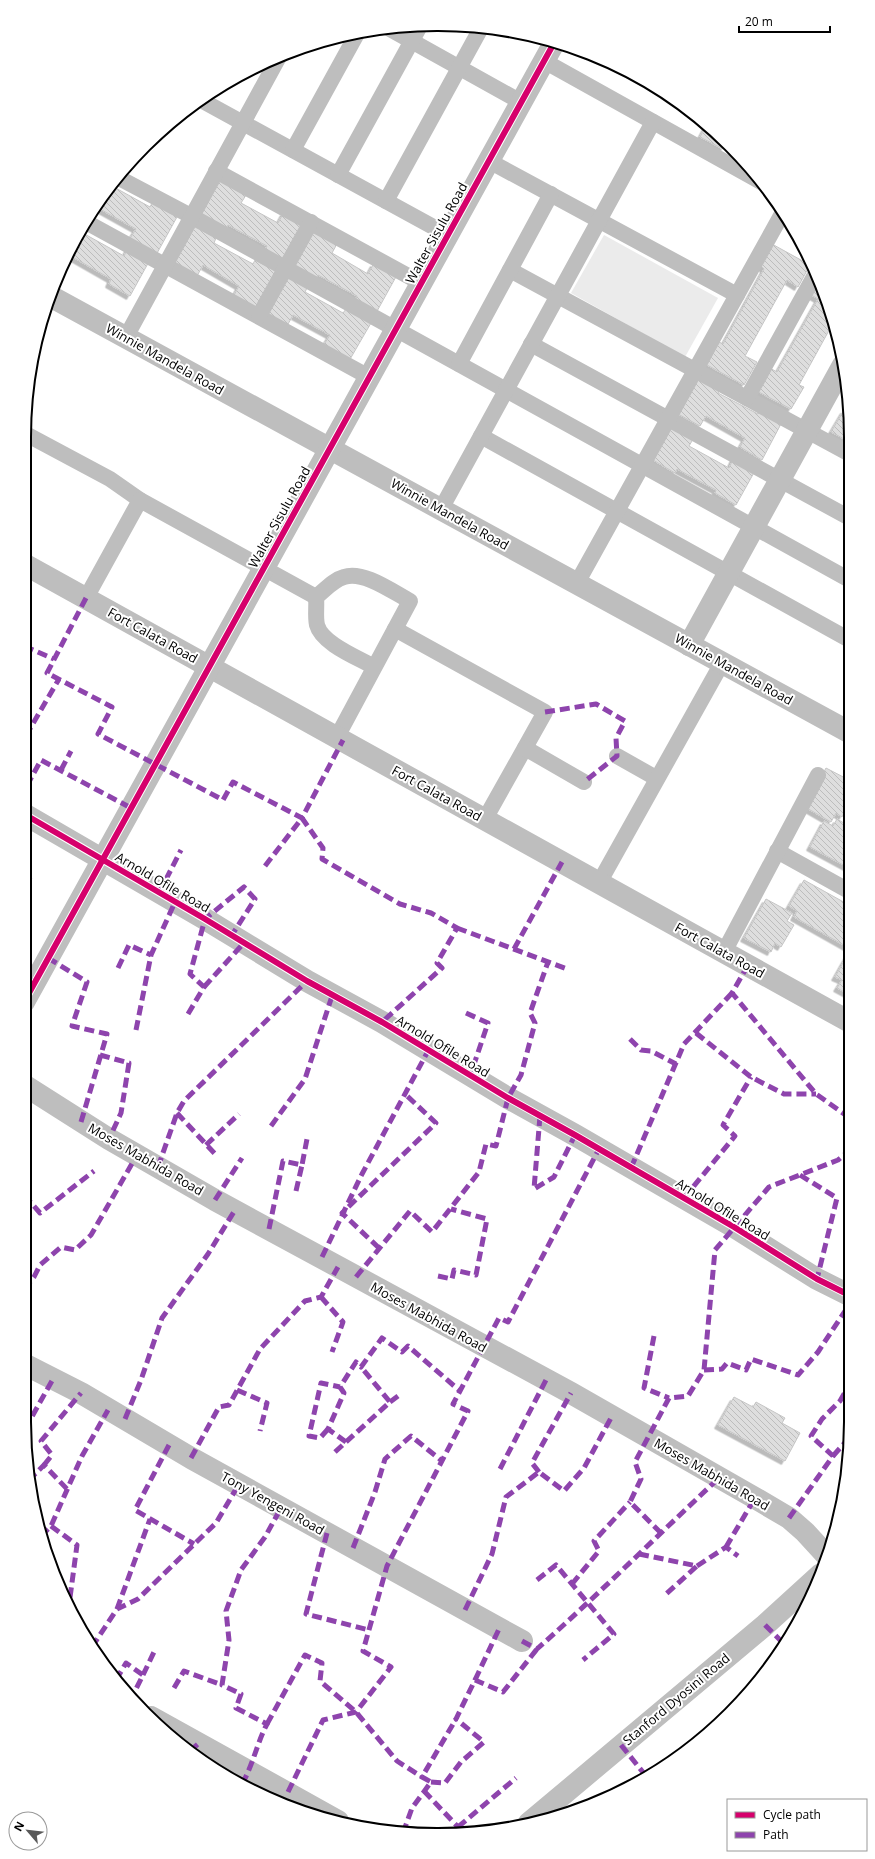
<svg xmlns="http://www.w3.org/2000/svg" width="875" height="1859" font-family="'Open Sans',sans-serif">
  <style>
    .green { fill: #ebebeb }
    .building { fill: url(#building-back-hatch); stroke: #c6c6c6; filter: url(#shadow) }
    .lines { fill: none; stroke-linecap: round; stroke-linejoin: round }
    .service { stroke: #bebebe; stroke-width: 16 }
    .minor { stroke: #bebebe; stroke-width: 22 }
    .quiet { stroke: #8e44ad; stroke-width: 5; stroke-dasharray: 10 5; stroke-linecap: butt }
    .cycleway-casing { stroke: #fff; stroke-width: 8 }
    .cycleway { stroke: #d6006c; stroke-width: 6 }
    .labels { text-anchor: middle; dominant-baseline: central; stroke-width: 4; stroke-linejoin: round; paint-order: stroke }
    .street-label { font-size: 13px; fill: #000; stroke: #fff }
    .rim { fill: none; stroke: #000; stroke-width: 2 }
  </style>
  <defs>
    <pattern id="building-back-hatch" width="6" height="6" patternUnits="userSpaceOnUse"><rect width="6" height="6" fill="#dedede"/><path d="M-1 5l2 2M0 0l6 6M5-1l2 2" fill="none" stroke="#bdbdbd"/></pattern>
    <filter id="shadow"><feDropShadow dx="-3.5" dy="3.5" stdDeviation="0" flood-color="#0004"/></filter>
  </defs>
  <rect width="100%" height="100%" fill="#fff"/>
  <path class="green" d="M604 235 718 298 685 357 571 293Z"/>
  <g class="building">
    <path d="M706 126 725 146 723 149 700 137Z"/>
    <path d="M222 177 248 192 241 203 278 223 284 212 307 225 286 262 265 250 267 246 228 225 226 229 201 215Z"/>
    <path d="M112 186 150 207 152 203 177 217 156 255 129 240 136 229 100 209 94 219 89 217 94 208Z"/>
    <path d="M195 227 216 238 214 243 253 264 255 260 281 274 259 312 233 297 239 286 203 265 197 276 174 264Z"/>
    <path d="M312 227 338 242 332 253 368 274 374 263 397 275 376 313 355 301 357 296 318 275 316 279 291 266Z"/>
    <path d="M81 232 124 256 129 246 151 258 130 296 109 284 111 279 69 255Z"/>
    <path d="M772 244 810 265 798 287 787 280 745 356 757 362 744 385 707 365 719 342 723 344 764 269 761 266Z"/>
    <path d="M285 276 307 288 305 292 343 313 346 309 371 323 349 361 323 346 330 335 293 315 287 326 265 313Z"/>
    <path d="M819 279 832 325 799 385 804 387 791 409 755 390 768 367 777 372 818 299 808 293Z"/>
    <path d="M698 376 721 389 718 393 758 414 760 411 782 422 762 460 740 447 745 438 706 416 700 426 678 414Z"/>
    <path d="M844 410 848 411V441L831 432Z"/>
    <path d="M673 423 695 436 689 446 729 468 734 457 756 469 736 505 715 493 716 490 677 469 675 473 653 460Z"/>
    <path d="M826 768 849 780V804L842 817 836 813 831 822 805 807Z"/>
    <path d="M837 819 849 826V868L810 847 824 821 833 826Z"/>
    <path d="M804 880 849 905V948L794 917 797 911 789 906Z"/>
    <path d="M766 899 792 913 787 921 794 925 781 947 775 943 771 952 744 938Z"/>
    <path d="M848 954 849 955 850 995 837 988 842 980 835 977Z"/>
    <path d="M734 1397 753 1407 756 1402 785 1418 782 1423 800 1433 785 1461 718 1425Z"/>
  </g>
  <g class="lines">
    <g class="service">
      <path d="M390 29 521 102"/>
      <path d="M544 61 763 183"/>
      <path d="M201 100 448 235"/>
      <path d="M293 150 358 32"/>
      <path d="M489 161 737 295"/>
      <path d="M216 171 421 283"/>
      <path d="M338 175 420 26"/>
      <path d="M119 178 191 216 848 579"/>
      <path d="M386 201 481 28"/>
      <path d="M86 222 369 377"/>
      <path d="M510 270 848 453"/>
      <path d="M259 316 311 222"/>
      <path d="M126 337 280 55"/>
      <path d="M531 344 848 517"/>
      <path d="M459 364 551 194"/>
      <path d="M747 398 816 273"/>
      <path d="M24 433 110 479 140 500"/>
      <path d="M481 436 848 639"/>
      <path d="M441 509 653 122"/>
      <path d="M577 583 782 214"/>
      <path d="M86 598 140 500 316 597"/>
      <path d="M395 629 545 712 485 819"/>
      <path d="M337 737 410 601C393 592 363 570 344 577 333 580 325 590 316 597 317 606 315 616 317 625 322 644 359 658 374 667"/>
      <path d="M525 748 584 782"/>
      <path d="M617 756 656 778"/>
      <path d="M777 851 849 891"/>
      <path d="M599 883 722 663"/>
      <path d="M724 952 818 775"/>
    </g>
    <g class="minor">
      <path d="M50 296 849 732"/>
      <path d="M24 564 850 1022"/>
      <path d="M689 645 843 365"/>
      <path d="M24 814 205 919 307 981 382 1022 508 1098 575 1135 734 1227 817 1279 851 1296"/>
      <path d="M24 1002 554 43"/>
      <path d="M24 1085 109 1139 215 1200 571 1393 755 1498 789 1518 805 1532 827 1556"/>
      <path d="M24 1364 81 1393 191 1458 522 1641"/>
      <path d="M151 1717 338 1821"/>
      <path d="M529 1823 765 1625 821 1574"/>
    </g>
    <g class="quiet">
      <path d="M86 598 47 673 112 707 98 734 223 800 233 782 302 818 343 740"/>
      <path d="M24 646 54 659"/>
      <path d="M545 712 596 704 625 721 616 738 617 756 584 782"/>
      <path d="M24 730 28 732 59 679"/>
      <path d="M61 770 71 751"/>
      <path d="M24 777 30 780 41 760 131 808"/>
      <path d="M265 866 302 818 323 848 322 859 400 904 431 913 457 928 437 963 442 968 382 1022"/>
      <path d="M24 885 33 874"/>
      <path d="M159 893 181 850"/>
      <path d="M457 928 567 969"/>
      <path d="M514 949 562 862"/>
      <path d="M48 958 87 982 72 1026 107 1034 81 1122"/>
      <path d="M748 965 732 993 816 1094 850 1118"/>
      <path d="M118 968 129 945 151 955"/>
      <path d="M24 978 35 982"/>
      <path d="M204 987 242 945"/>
      <path d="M466 1013 488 1023 470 1076"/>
      <path d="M188 1014 204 987 190 974 205 919 244 887 255 899 232 935"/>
      <path d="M136 1030 151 955 175 902"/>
      <path d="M696 1033 751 1077 784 1094H816"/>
      <path d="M630 1039 641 1050 651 1051 676 1064"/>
      <path d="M100 1055 129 1063 121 1113 109 1139"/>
      <path d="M177 1113 216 1155"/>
      <path d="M540 1116 534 1189 554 1177 575 1135"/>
      <path d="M271 1126 305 1079 332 996"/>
      <path d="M206 1145 239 1114"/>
      <path d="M158 1167 177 1113 184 1101 307 981"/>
      <path d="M631 1168 684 1044 732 993"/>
      <path d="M800 1175 837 1198 817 1279"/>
      <path d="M296 1191 302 1165"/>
      <path d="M684 1198 735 1136 723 1125 751 1077"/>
      <path d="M24 1199 26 1197 40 1213 94 1171"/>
      <path d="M215 1200 242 1158"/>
      <path d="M269 1229 283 1161 302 1165 307 1139"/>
      <path d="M379 1248 342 1213 436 1123 405 1094"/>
      <path d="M322 1257 362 1174 428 1051"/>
      <path d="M438 1276 452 1279 454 1270 476 1275 487 1219 451 1209"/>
      <path d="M356 1277 410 1211 432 1232 479 1172 486 1144 496 1146 508 1098 521 1075 535 1023 530 1013 548 962"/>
      <path d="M24 1289 34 1277 40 1265 61 1247 75 1250 91 1235 137 1155"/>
      <path d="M321 1297 343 1322 332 1352"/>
      <path d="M654 1336 644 1388 669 1398"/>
      <path d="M704 1370 722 1369 727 1363 746 1370 751 1359 798 1375 818 1352 851 1302"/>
      <path d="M237 1390 267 1403 260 1431"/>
      <path d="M390 1402 398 1396"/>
      <path d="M125 1419 141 1380 162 1318 208 1254 235 1210"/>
      <path d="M25 1429 53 1379"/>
      <path d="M328 1429 320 1438 309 1436 321 1383 340 1387"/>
      <path d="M346 1442 328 1429 344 1393 340 1387 356 1362 361 1367 382 1338 402 1352 408 1346 460 1391"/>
      <path d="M169 1445 135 1510 194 1544"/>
      <path d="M335 1452 390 1402 361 1367"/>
      <path d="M833 1456 849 1438"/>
      <path d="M191 1458 219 1407 229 1405 260 1349 305 1301 321 1297 338 1267"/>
      <path d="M44 1465 52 1455 41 1441 81 1393"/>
      <path d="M29 1469 34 1475 44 1465 67 1489"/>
      <path d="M500 1469 546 1380"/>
      <path d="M539 1472 532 1463 571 1393"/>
      <path d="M789 1518 833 1456 811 1436 822 1419 840 1401 851 1382"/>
      <path d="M51 1526 77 1545 69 1605"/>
      <path d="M327 1533 306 1614 369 1630"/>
      <path d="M661 1533 630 1502 641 1479 635 1462 669 1398 688 1396 704 1370 715 1250 769 1187 838 1160 850 1150"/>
      <path d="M41 1536 51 1526 82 1456 108 1410"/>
      <path d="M726 1547 755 1498"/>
      <path d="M353 1548 375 1492 385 1459 411 1436 442 1461"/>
      <path d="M639 1554 697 1566 665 1595"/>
      <path d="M697 1566 726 1547 738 1556"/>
      <path d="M537 1580 556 1565 614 1634 583 1660"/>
      <path d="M572 1584 599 1551 594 1541 630 1502"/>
      <path d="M117 1609 150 1519"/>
      <path d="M465 1610 492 1554 506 1497 539 1472 564 1491 584 1468 612 1416"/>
      <path d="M765 1625 785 1645"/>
      <path d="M84 1636 96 1641"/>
      <path d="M522 1641 537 1649C600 1593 659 1534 720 1477"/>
      <path d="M92 1647 117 1609 138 1599 216 1523 239 1484"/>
      <path d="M143 1675 154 1652"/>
      <path d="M116 1680 126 1663 143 1675 132 1697"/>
      <path d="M475 1680 499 1629"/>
      <path d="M174 1688 184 1671 222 1685"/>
      <path d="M267 1724 305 1655 322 1663 320 1681 356 1712 397 1761 422 1777"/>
      <path d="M621 1745 646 1776"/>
      <path d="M190 1751 198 1744"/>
      <path d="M431 1782 445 1783 461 1762 484 1742 456 1719 475 1680 503 1692 537 1649"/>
      <path d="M242 1784C253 1765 257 1743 267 1724L236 1708 241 1694 222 1685 229 1640 226 1611 241 1570 265 1537 281 1508"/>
      <path d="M424 1791 458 1827 461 1832"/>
      <path d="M288 1792 323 1720 356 1712 391 1667 363 1651 387 1566 468 1411 453 1404 499 1318 508 1322 599 1149"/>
      <path d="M458 1827 516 1778"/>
      <path d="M403 1833 412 1808 431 1782 422 1777 456 1719"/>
    </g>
    <defs>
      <g id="cycleway">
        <path d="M24 814 205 919 307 981 382 1022 508 1098 575 1135 734 1227 817 1279 851 1296"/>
        <path d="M24 1002 554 43"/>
      </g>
    </defs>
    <use href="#cycleway" class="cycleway-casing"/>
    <use href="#cycleway" class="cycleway"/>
  </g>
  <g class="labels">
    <g class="street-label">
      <text transform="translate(436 233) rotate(-61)">Walter Sisulu Road</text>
      <text transform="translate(165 359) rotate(29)">Winnie Mandela Road</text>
      <text transform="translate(450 514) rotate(29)">Winnie Mandela Road</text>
      <text transform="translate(279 517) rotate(-61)">Walter Sisulu Road</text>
      <text transform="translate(153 635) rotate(29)">Fort Calata Road</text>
      <text transform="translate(734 669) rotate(29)">Winnie Mandela Road</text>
      <text transform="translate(437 793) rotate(29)">Fort Calata Road</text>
      <text transform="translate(163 882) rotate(30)">Arnold Ofile Road</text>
      <text transform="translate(720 950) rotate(29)">Fort Calata Road</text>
      <text transform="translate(443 1046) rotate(31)">Arnold Ofile Road</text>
      <text transform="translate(146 1159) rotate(30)">Moses Mabhida Road</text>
      <text transform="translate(723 1209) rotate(31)">Arnold Ofile Road</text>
      <text transform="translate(429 1317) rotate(29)">Moses Mabhida Road</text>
      <text transform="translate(712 1474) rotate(30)">Moses Mabhida Road</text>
      <text transform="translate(273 1503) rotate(29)">Tony Yengeni Road</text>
      <text transform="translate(676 1699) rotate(-40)">Stanford Dyosini Road</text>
    </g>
  </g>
  <path d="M0 0H875V1859H0ZM437 31H438A406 406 0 0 1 844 437V1422A406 406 0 0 1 438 1828H437A406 406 0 0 1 31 1422V437A406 406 0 0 1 437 31Z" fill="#fff" fill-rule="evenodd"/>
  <path class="rim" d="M437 31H438A406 406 0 0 1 844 437V1422A406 406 0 0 1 438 1828H437A406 406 0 0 1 31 1422V437A406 406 0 0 1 437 31Z"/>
  <rect x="727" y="1799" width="140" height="52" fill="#ffffff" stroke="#999999"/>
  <rect x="735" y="1812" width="20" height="6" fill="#d6006c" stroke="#999999"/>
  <text x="763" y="1819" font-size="12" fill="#000000">Cycle path</text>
  <rect x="735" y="1832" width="20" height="6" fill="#8e44ad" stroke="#999999"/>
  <text x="763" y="1839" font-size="12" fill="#000000">Path</text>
  <g transform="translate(28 1831) rotate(298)"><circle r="19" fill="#ffffff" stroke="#999999"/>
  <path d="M0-3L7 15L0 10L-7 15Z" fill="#595959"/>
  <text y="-6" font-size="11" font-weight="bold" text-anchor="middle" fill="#000000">N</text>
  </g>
  <path d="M739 26v6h91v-6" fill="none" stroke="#000000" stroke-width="2"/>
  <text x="745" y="26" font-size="12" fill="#000000" stroke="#ffffff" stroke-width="3" paint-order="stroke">20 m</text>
</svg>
